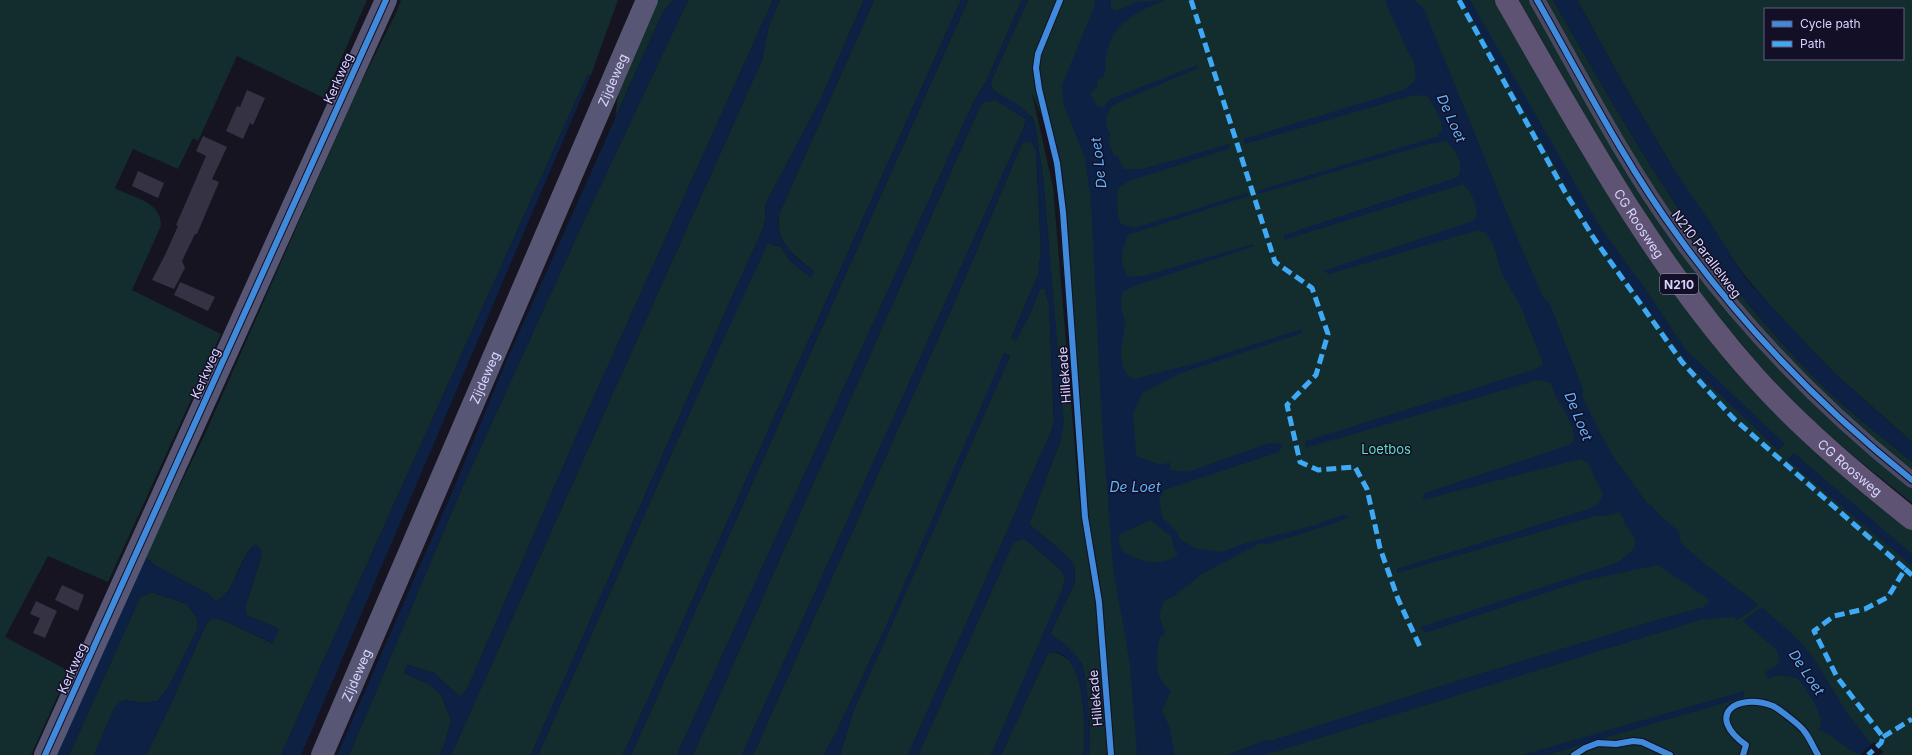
<svg xmlns="http://www.w3.org/2000/svg" width="1912" height="755" font-family="Inter,sans-serif">
  <style>
    .green { fill: #132c2d; fill-rule: evenodd }
    .water { fill: #0d2144; fill-rule: evenodd }
    .pier { fill: #161421 }
    .lines { fill: none; stroke-linecap: round; stroke-linejoin: round }
    .river { stroke: #0d2144; stroke-width: 28 }
    .building { fill: #343243 }
    .street { stroke: #4a4962; stroke-width: 16 }
    .secondary { stroke: #575674; stroke-width: 22 }
    .primary { stroke: #5e5373; stroke-width: 22 }
    .quiet { stroke: #3fa9f5; stroke-width: 5; stroke-dasharray: 10 5; stroke-linecap: butt }
    .cycleway-casing { stroke: #130f26; stroke-width: 8 }
    .cycleway { stroke: #408adc; stroke-width: 6 }
    .labels { text-anchor: middle; dominant-baseline: central; stroke-width: 3; stroke-linejoin: round; paint-order: stroke }
    .shield { fill: #130f26; stroke: #9e99be; stroke-width: 1 }
    .shield-label { font-size: 12px; font-weight: bold; fill: #d9d4ff }
    .street-label { font-size: 13px; fill: #d9d4ff; stroke: #130f26 }
    .park-label { font-size: 13px; fill: #5fe0c0; stroke: #130f26 }
    .water-label { font-size: 14px; font-style: italic; fill: #62b6ff; stroke: #130f26 }
  </style>
  <rect width="100%" height="100%" fill="#161421"/>
  <g class="green">
    <path d="M0 0H367L324 98 237 56 198 141 193 138 178 169 133 149 115 188C132 198 162 201 161 226L132 290 221 334 108 582 48 556 5 637 69 671 31 755H0Z"/>
    <path d="M401 0H618L591 75 587 76 281 755H146L168 710 206 624 212 619H220L272 643 279 629 246 615V604L262 554 260 549 255 545C237 558 236 595 215 601L210 595 156 566 145 557 205 434 356 93 396 13Z"/>
    <path d="M657 0H673L663 12 615 118 619 87Z"/>
    <path d="M688 0H773L580 428 468 687 462 695H458L434 673 407 665 404 673 429 684 441 694 451 720 444 746 439 755H349L461 490 586 216Z"/>
    <path d="M780 0H864L820 101 765 205 766 217 763 229 728 306 531 755H451L762 60 769 25Z"/>
    <path d="M874 0H961L623 755H538L689 414 755 268 768 243 781 247 791 262 814 272C794 254 775 245 779 214Z"/>
    <path d="M968 0H1022L986 82 974 101 677 755H631Z"/>
    <path d="M1028 0H1498L1651 254 1912 527V755H1089L1090 721 1082 664 1050 634 1075 582 1074 564 1053 544 1029 524 1061 439 1048 236 1043 176 1035 125 1032 117 993 90 991 86 992 79ZM1032 93 1053 144 1085 542 1078 485 1053 187Z"/>
    <path d="M1519 0H1533L1698 267 1912 486V503L1857 459 1815 423 1768 375 1717 315 1685 273 1631 195Z"/>
    <path d="M1541 0H1553C1630 134 1705 268 1816 379 1845 409 1880 435 1912 462V474L1782 359 1661 203Z"/>
    <path d="M1577 0H1912V442L1832 371 1771 307 1741 271 1676 173 1625 87ZM1765 9H1903V59H1765Z"/>
    <path d="M996 100 1026 119 1024 127 742 755H693L980 106 983 102Z"/>
    <path d="M1031 141 1036 150 1041 251 1038 275 1011 338 1016 339 1030 314 1040 288 1045 289 1049 303 1054 421 1051 432 908 755H840L853 712 1010 356 1005 353 885 629 837 731 824 755H753L961 287 1022 143Z"/>
    <path d="M1019 540H1026L1062 571 1065 578 1062 592 991 755H918L1013 543Z"/>
    <path d="M151 592 187 604 197 618V630L170 684 158 701 144 703 124 700 114 709 94 755H69L140 597Z"/>
    <path d="M1054 652C1062 655 1068 658 1074 666 1083 680 1087 738 1083 755H1001L1048 653Z"/>
  </g>
  <g class="water">
    <path d="M673 0H688L586 216 461 490 349 755H337L453 490 505 364 663 12Z"/>
    <path d="M773 0H780L769 25 762 60 451 755H439L444 746 451 720 441 694 429 684 404 673 407 665 434 673 458 695H462L468 687 580 428Z"/>
    <path d="M864 0H874L779 214C775 244 793 255 814 272L811 278 791 262 781 247 768 243 689 414 538 755H531L728 306 763 229 766 217 765 205 820 101Z"/>
    <path d="M961 0H968L631 755H623Z"/>
    <path d="M1022 0H1028L992 79 991 86 993 90C1008 100 1029 107 1035 125L1043 176 1064 422 1061 439 1029 524 1053 544 1074 564 1075 582 1050 634C1062 641 1074 651 1081 663 1089 677 1091 738 1089 755H1083C1088 733 1085 643 1048 653L1001 755H991L1064 585 1065 578 1062 571 1026 540H1019L1013 543 918 755H908L1051 432 1054 421 1049 303 1045 289H1040L1030 314 1016 340 1011 338 1038 275 1041 251 1036 150 1031 141 1022 143 961 287 753 755H742L1024 127 1026 119 996 100 984 102 980 106 693 755H677L974 101 986 82Z"/>
    <path d="M1095 0H1111V8L1117 11 1135 2 1166 0C1142 9 1115 21 1108 48 1105 57 1106 67 1104 76L1097 81 1098 85 1090 94 1097 106 1104 107 1109 100 1123 94 1198 65V68L1128 98 1112 106 1106 117 1107 129 1111 134 1108 140 1114 156H1118L1123 169H1143L1229 144 1230 148 1127 182 1118 188 1117 194 1118 215 1120 223 1134 228 1247 193 1248 196 1128 235C1122 250 1118 263 1128 277L1143 276 1254 244V246L1134 286 1123 292 1121 305 1125 323 1121 352 1123 368 1128 376 1135 379 1196 363 1302 329V333L1181 373 1142 393 1133 413 1136 454 1139 457 1161 465 1170 462V470L1188 472 1269 443 1283 444 1279 452 1164 490 1159 499 1162 517 1176 531 1181 540 1195 548 1222 552 1243 544 1316 525 1342 515 1350 516 1338 522 1268 544 1260 543 1202 574 1171 598 1164 600 1159 615 1165 634 1160 637C1155 658 1153 676 1171 691L1162 710 1170 729 1175 755H1137L1130 665 1113 567 1102 424 1091 201 1085 158 1064 105 1062 92 1063 83 1095 5ZM1150 520 1172 537 1174 549 1178 554C1164 566 1146 563 1131 556 1127 554 1122 552 1120 546 1118 543 1119 538 1120 534Z"/>
    <path d="M1462 0H1470L1600 227 1642 284 1686 350 1785 444 1778 450 1689 365 1595 237Z"/>
    <path d="M1553 0H1577L1625 87 1676 173 1708 219 1745 278 1832 371 1912 442V462C1880 435 1845 409 1816 379 1706 269 1630 134 1553 0Z"/>
    <path d="M1415 2 1423 7 1521 247 1560 336 1559 342 1550 347H1540L1520 305 1502 274 1494 246 1486 233 1478 230 1329 274 1323 271 1471 222 1477 216C1477 205 1472 192 1463 184L1284 240V235L1458 177C1465 164 1456 151 1446 141L1429 144 1258 194 1257 191 1436 137 1442 130C1442 117 1434 106 1427 96L1414 95 1245 144 1244 139 1404 90 1415 81C1415 77 1416 73 1415 69 1413 46 1380 17 1415 2Z"/>
    <path d="M591 75 311 732 301 755H281L587 76Z"/>
    <path d="M1004 353 1010 356 853 712 840 755H824L837 731 885 629Z"/>
    <path d="M1563 355C1586 405 1608 455 1642 499L1612 515 1595 516 1397 573V569L1592 508 1599 503 1603 494 1588 463 1580 459 1422 500 1425 493 1569 445 1574 440 1572 427 1552 383 1538 380 1305 448 1306 441 1533 370C1544 365 1552 358 1563 355Z"/>
    <path d="M1794 453 1912 554V566L1787 460Z"/>
    <path d="M1651 505 1682 544 1706 565 1759 605 1737 620 1733 617 1700 620 1265 755H1227L1268 739 1270 741 1453 682 1663 618 1704 607 1709 602 1707 598 1658 565 1581 581 1425 633 1421 627 1617 563C1640 545 1641 544 1623 521Z"/>
    <path d="M255 545 258 546 262 554 246 604V615L279 629 273 643 220 619H212L206 624 168 710 146 755H94L114 709 119 702 124 700 144 703 158 701 170 684 197 630V618L187 604 151 592 140 597 69 755H56L145 557 156 566 210 595 215 601C236 595 238 558 255 545Z"/>
    <path d="M1762 607 1792 634 1811 654 1847 713 1869 741 1884 755C1877 755 1868 755 1861 755 1845 750 1835 734 1818 730 1819 728 1821 726 1821 724 1823 714 1804 685 1797 678L1779 675 1768 679 1765 672 1780 663 1777 650 1743 621Z"/>
    <path d="M1744 691V697L1547 755H1522Z"/>
  </g>
  <path class="pier" d="M1874 742 1883 752 1879 755H1860Z"/>
  <g class="lines">
    <g class="river">
      <path d="M1400 0 1420 45"/>
      <path d="M1538 312 1569 392"/>
      <path d="M1609 474 1637 513 1666 539"/>
    </g>
  </g>
  <g class="building">
    <path d="M247 90 265 98 253 125 250 123 243 139 226 131 237 106 240 107Z"/>
    <path d="M203 136 227 147 212 179 219 182 197 234H195L182 261 185 268 174 289 152 280 165 255 178 226 176 225 206 156 196 151Z"/>
    <path d="M138 171 164 183 158 198 132 186Z"/>
    <path d="M180 282 215 297 208 311 174 295Z"/>
    <path d="M62 585 84 595 78 611 55 600Z"/>
    <path d="M36 601 57 611 45 638 33 633 40 618 30 614Z"/>
  </g>
  <g class="lines">
    <path class="street" d="M1537 0C1582 79 1624 162 1678 236 1744 328 1823 409 1912 480"/>
    <g class="secondary">
      <path d="M45 755 386 0"/>
      <path id="s1" d="M322 755 647 0"/>
    </g>
    <path class="primary" id="s2" d="M1506 0C1582 132 1654 265 1756 378 1803 430 1857 475 1912 519"/>
    <g class="quiet">
      <path d="M1191 0 1275 262 1312 288 1328 334 1316 375 1287 405 1300 462 1318 470 1355 467 1367 489 1380 548 1398 599 1421 649"/>
      <path d="M1459 0 1565 192 1595 240 1682 362 1733 418 1905 569 1888 597 1865 609 1834 616 1814 631 1837 677 1883 737 1881 743 1868 755"/>
      <path d="M1905 569 1912 575"/>
      <path d="M1883 737 1912 719"/>
    </g>
    <defs>
      <g id="cycleway">
        <path d="M1060 0 1038 54 1036 68 1039 89 1057 163 1063 212 1085 517 1099 602 1111 755"/>
        <path d="M1537 0C1582 79 1624 162 1678 236 1744 328 1823 409 1912 480"/>
        <path d="M45 755 386 0"/>
        <path d="M1574 755 1585 748 1598 743 1616 744 1633 741 1642 742 1670 755"/>
        <path d="M1743 755 1746 745C1704 715 1737 692 1773 706 1779 709 1801 726 1804 731 1810 738 1813 747 1818 755"/>
      </g>
    </defs>
    <use href="#cycleway" class="cycleway-casing"/>
    <use href="#cycleway" class="cycleway"/>
  </g>
  <g class="labels">
    <rect class="shield" x="1660" y="274" width="38" height="20" rx="3"/>
    <g class="shield-label">
      <text x="1679" y="284">N210</text>
    </g>
    <g class="street-label">
      <text transform="translate(338 78) rotate(-66)">Kerkweg</text>
      <text stroke="none"><textPath href="#s1" startOffset="735">Zijdeweg</textPath></text>
      <text stroke="none"><textPath href="#s2" startOffset="260">CG Roosweg</textPath></text>
      <text transform="translate(1707 254) rotate(53)">N210 Parallelweg</text>
      <text transform="translate(205 373) rotate(-66)">Kerkweg</text>
      <text transform="translate(1064 375) rotate(-94)">Hillekade</text>
      <text stroke="none"><textPath href="#s1" startOffset="411">Zijdeweg</textPath></text>
      <text stroke="none"><textPath href="#s2" startOffset="584">CG Roosweg</textPath></text>
      <text transform="translate(72 668) rotate(-66)">Kerkweg</text>
      <text stroke="none"><textPath href="#s1" startOffset="87">Zijdeweg</textPath></text>
      <text transform="translate(1095 698) rotate(-95)">Hillekade</text>
    </g>
    <g class="park-label">
      <text x="1386" y="449">Loetbos</text>
    </g>
    <g class="water-label">
      <text transform="translate(1452 118) rotate(66)">De Loet</text>
      <text transform="translate(1098 163) rotate(-97)">De Loet</text>
      <text transform="translate(1579 416) rotate(68)">De Loet</text>
      <text x="1135" y="486">De Loet</text>
      <text transform="translate(1807 672) rotate(56)">De Loet</text>
    </g>
  </g>
  <rect x="1764" y="8" width="140" height="52" fill="#130f26" stroke="#625e7d"/>
  <rect x="1772" y="21" width="20" height="6" fill="#408adc" stroke="#625e7d"/>
  <text x="1800" y="28" font-size="12" fill="#d9d4ff">Cycle path</text>
  <rect x="1772" y="41" width="20" height="6" fill="#3fa9f5" stroke="#625e7d"/>
  <text x="1800" y="48" font-size="12" fill="#d9d4ff">Path</text>
</svg>
